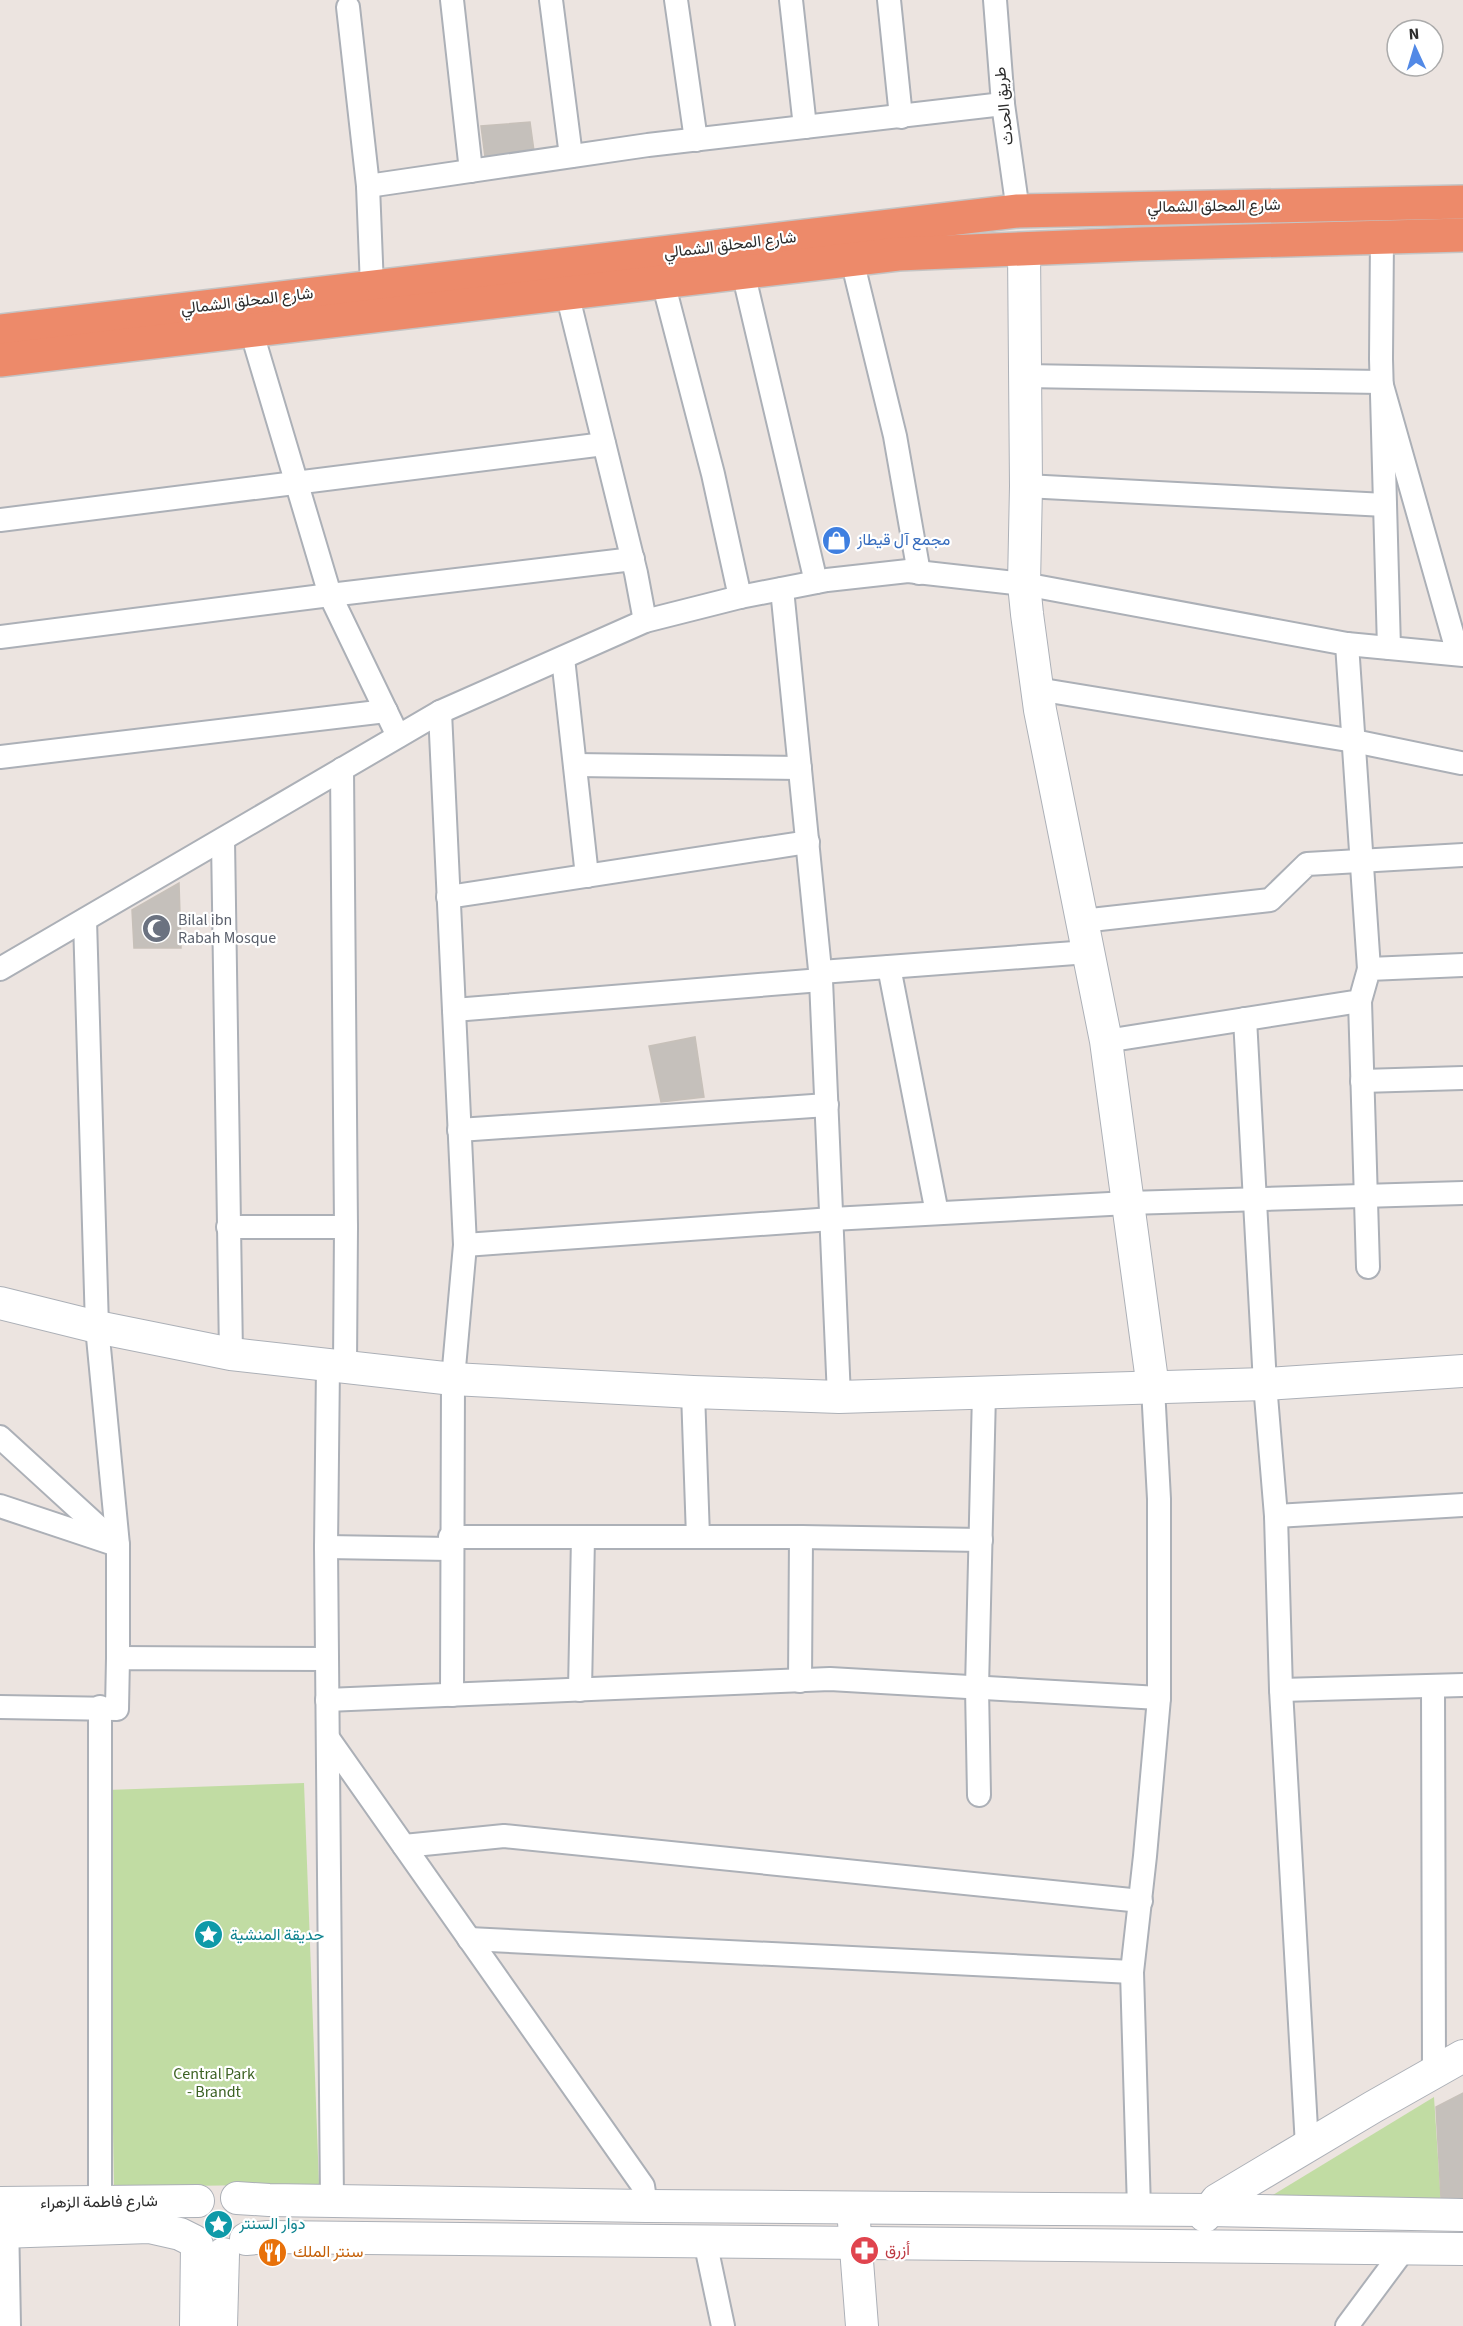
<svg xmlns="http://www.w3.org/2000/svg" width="1463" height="2326" font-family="'Source Sans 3',Vazirmatn,sans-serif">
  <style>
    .green { fill: #c1dca3 }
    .building { fill: #c5c0bb; stroke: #c7c0b9; stroke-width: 1.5 }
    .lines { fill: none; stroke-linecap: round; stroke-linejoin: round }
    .street-casing { stroke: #acb0b7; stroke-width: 26 }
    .secondary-casing { stroke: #acb0b7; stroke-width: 34 }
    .highway-casing { stroke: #c4c4c4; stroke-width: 36 }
    .street { stroke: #fff; stroke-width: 22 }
    .secondary { stroke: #fff; stroke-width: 32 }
    .highway { stroke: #ed8a6a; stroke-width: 33 }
    .labels { text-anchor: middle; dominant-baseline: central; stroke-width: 4.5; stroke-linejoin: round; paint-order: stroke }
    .street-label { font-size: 16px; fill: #2c2c2c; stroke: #fff }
    .shop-label { font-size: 16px; fill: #366cbe; stroke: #fff; text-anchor: start }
    .worship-label { font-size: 16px; fill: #5b616d; stroke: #fff; text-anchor: start }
    .culture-label { font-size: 16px; fill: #0d838f; stroke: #fff; text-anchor: start }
    .park-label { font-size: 16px; fill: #3c6223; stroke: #fff }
    .health-label { font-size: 16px; fill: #be3a42; stroke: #fff; text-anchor: start }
    .food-label { font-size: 16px; fill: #c56008; stroke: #fff; text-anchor: start }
  </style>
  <rect width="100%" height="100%" fill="#ece4e0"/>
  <g class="green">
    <path d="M304 1783 319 2184 114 2187 107 1790Z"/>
    <path d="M1434 2097 1441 2203 1253 2207Z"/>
  </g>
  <g class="building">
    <path d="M530 122 534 151 485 157 481 126Z"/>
    <path d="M179 883 181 948H134L132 910Z"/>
    <path d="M695 1037 704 1097 661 1102 649 1046Z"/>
    <path d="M1463 2093V2199L1441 2198 1436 2107Z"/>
  </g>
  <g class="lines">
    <defs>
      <g id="street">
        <path d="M452 0 471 171"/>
        <path d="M551 0 571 156"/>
        <path d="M676 0 696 140"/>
        <path d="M791 0 805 127"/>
        <path d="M889 0 901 117"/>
        <path d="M995 0 1003 104 1018 211"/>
        <path d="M348 7 368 186 372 287"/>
        <path d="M368 186 648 145 1003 104"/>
        <path d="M1382 237 1381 359 1389 648"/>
        <path d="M852 260 895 436 919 573"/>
        <path d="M743 272 816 582"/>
        <path d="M663 282 713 474 740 597"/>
        <path d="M567 293 636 573 645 621"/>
        <path d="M251 330 330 595 633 559"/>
        <path d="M1025 376 1381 382 1458 654"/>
        <path d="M1026 486 1385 505"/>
        <path d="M0 520 604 444"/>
        <path d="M782 589 821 980 839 1397"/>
        <path d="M0 637 330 595 398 736"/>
        <path d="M1347 644 1369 969"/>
        <path d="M563 658 587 876"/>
        <path d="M1037 689 1354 741 1461 763"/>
        <path d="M440 712 465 1245 453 1379 452 1695"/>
        <path d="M0 757 386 711"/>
        <path d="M575 765 800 768"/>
        <path d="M223 840 231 1354"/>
        <path d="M448 897 808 842"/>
        <path d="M85 920 97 1327 118 1545V1658"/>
        <path d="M1082 921 1270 900 1307 864 1463 855"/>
        <path d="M889 967 937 1213"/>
        <path d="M0 969 440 712 645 621 740 597 827 580 908 571 1024 584 1347 644 1463 655"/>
        <path d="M821 972 1088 952"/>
        <path d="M1360 1001 1368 1267"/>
        <path d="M454 1010 821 980"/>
        <path d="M1245 1019 1265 1384 1276 1516 1281 1690 1307 2146"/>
        <path d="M1106 1041 1360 1001 1369 969 1463 965"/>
        <path d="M1362 1081 1463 1078"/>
        <path d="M459 1130 827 1105"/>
        <path d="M228 1227H346L342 769"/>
        <path d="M465 1245 832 1219 1128 1203 1463 1193"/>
        <path d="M328 1365 326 1547 332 2201"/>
        <path d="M345 1367 346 1227"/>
        <path d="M693 1392 698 1537"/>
        <path d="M0 1437 118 1545"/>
        <path d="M0 1506 111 1543"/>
        <path d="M1276 1516 1463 1505"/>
        <path d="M450 1537H801L800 1681"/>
        <path d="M801 1537 981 1540"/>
        <path d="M326 1547 451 1549"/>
        <path d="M1433 1686 1434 2072"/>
        <path d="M580 1690 583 1537"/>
        <path d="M1281 1690 1463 1685"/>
        <path d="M327 1700 830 1679 1159 1698"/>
        <path d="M0 1707 117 1709 118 1658 327 1659"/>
        <path d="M100 1707V2202"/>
        <path d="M328 1738 643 2186 646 2206"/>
        <path d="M979 1795 977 1688 984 1393"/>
        <path d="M404 1846 504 1836 1141 1901"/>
        <path d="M469 1939 1132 1972"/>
        <path d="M1139 2209 1132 1972 1145 1856 1159 1698V1499L1153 1388"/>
        <path d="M7 2217 9 2326"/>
        <path d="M705 2241 723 2326"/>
        <path d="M1347 2326 1405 2248"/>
      </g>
      <g id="secondary">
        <path d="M1024 249 1026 486 1024 584 1027 614 1040 710 1106 1041 1153 1388"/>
        <path d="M0 1303 97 1327 231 1354 453 1379 693 1392 839 1397 1265 1384 1463 1371"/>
        <path d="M237 2198 269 2200 646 2206 1209 2210 1463 2215"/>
        <path d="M0 2203 198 2201"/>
        <path d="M1205 2216 1217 2200 1373 2107 1463 2056"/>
        <path d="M854 2222 862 2326"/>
        <path d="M0 2232 149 2227 180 2234 194 2241"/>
        <path d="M246 2239 268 2237 1463 2249"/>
        <path d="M196 2326 197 2245"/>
        <path d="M221 2326 223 2254"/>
      </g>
      <g id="highway">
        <path d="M0 331 1018 211 1463 202"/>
        <path d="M0 360 898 254 1140 244 1463 235"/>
      </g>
    </defs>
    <use href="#street" class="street-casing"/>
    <use href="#secondary" class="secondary-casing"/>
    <use href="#highway" class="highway-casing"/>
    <use href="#street" class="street"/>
    <use href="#secondary" class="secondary"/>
    <use href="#highway" class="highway"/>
  </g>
  <defs>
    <symbol id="shop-disc" viewBox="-11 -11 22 22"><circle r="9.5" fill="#3f7fe0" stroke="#fff"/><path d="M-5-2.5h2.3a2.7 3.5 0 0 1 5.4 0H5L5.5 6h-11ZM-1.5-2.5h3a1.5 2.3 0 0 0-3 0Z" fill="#fff"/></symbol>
    <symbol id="mosque-disc" viewBox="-11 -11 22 22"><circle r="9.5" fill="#6b7280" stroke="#fff"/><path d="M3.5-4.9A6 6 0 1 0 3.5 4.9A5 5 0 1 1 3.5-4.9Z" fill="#fff"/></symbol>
    <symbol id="sight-disc" viewBox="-11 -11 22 22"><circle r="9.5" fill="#0f9aa8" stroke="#fff"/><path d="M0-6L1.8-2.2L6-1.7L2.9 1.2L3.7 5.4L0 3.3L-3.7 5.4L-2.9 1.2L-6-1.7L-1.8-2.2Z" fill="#fff"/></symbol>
    <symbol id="pharmacy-disc" viewBox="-11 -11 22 22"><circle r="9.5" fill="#e0444e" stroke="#fff"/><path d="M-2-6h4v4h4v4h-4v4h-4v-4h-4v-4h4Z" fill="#fff"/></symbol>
    <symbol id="restaurant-disc" viewBox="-11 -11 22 22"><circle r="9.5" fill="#e8710a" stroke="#fff"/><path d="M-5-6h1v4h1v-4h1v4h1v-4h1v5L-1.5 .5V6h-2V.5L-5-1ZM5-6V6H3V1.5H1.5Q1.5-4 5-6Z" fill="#fff"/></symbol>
  </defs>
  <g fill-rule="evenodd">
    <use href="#shop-disc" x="820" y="524" width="33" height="33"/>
    <use href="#mosque-disc" x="140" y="912" width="33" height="33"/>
    <use href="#sight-disc" x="192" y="1918" width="33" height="33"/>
    <use href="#sight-disc" x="202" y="2208" width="33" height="33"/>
    <use href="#pharmacy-disc" x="848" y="2234" width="33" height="33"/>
    <use href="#restaurant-disc" x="256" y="2236" width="33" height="33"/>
  </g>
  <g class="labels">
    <g class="street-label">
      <text transform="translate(1004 106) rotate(-96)">طريق الحدث</text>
      <text transform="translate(1214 206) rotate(-1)">شارع المحلق الشمالي</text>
      <text transform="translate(730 245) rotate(-7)">شارع المحلق الشمالي</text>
      <text transform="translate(247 301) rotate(-7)">شارع المحلق الشمالي</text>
      <text transform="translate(99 2202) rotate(-1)">شارع فاطمة الزهراء</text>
    </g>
    <g class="shop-label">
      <text x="857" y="540">مجمع آل قيطاز</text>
    </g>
    <g class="worship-label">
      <text x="178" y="920">Bilal ibn<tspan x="178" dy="18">Rabah Mosque</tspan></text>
    </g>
    <g class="culture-label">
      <text x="230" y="1935">حديقة المنشية</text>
      <text x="239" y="2224">دوار السنتر</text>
    </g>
    <g class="park-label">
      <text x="214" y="2074">Central Park<tspan x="214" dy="18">- Brandt</tspan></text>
    </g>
    <g class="health-label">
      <text x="885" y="2250">أزرق</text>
    </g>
    <g class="food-label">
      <text x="293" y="2252">سنتر الملك</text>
    </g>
  </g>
  <g transform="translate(1415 48) rotate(356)"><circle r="28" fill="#ffffff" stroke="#ababab" stroke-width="1.5"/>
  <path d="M0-4.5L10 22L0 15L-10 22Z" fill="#5289e6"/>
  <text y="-9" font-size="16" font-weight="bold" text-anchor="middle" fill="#2c2c2c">N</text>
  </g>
</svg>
